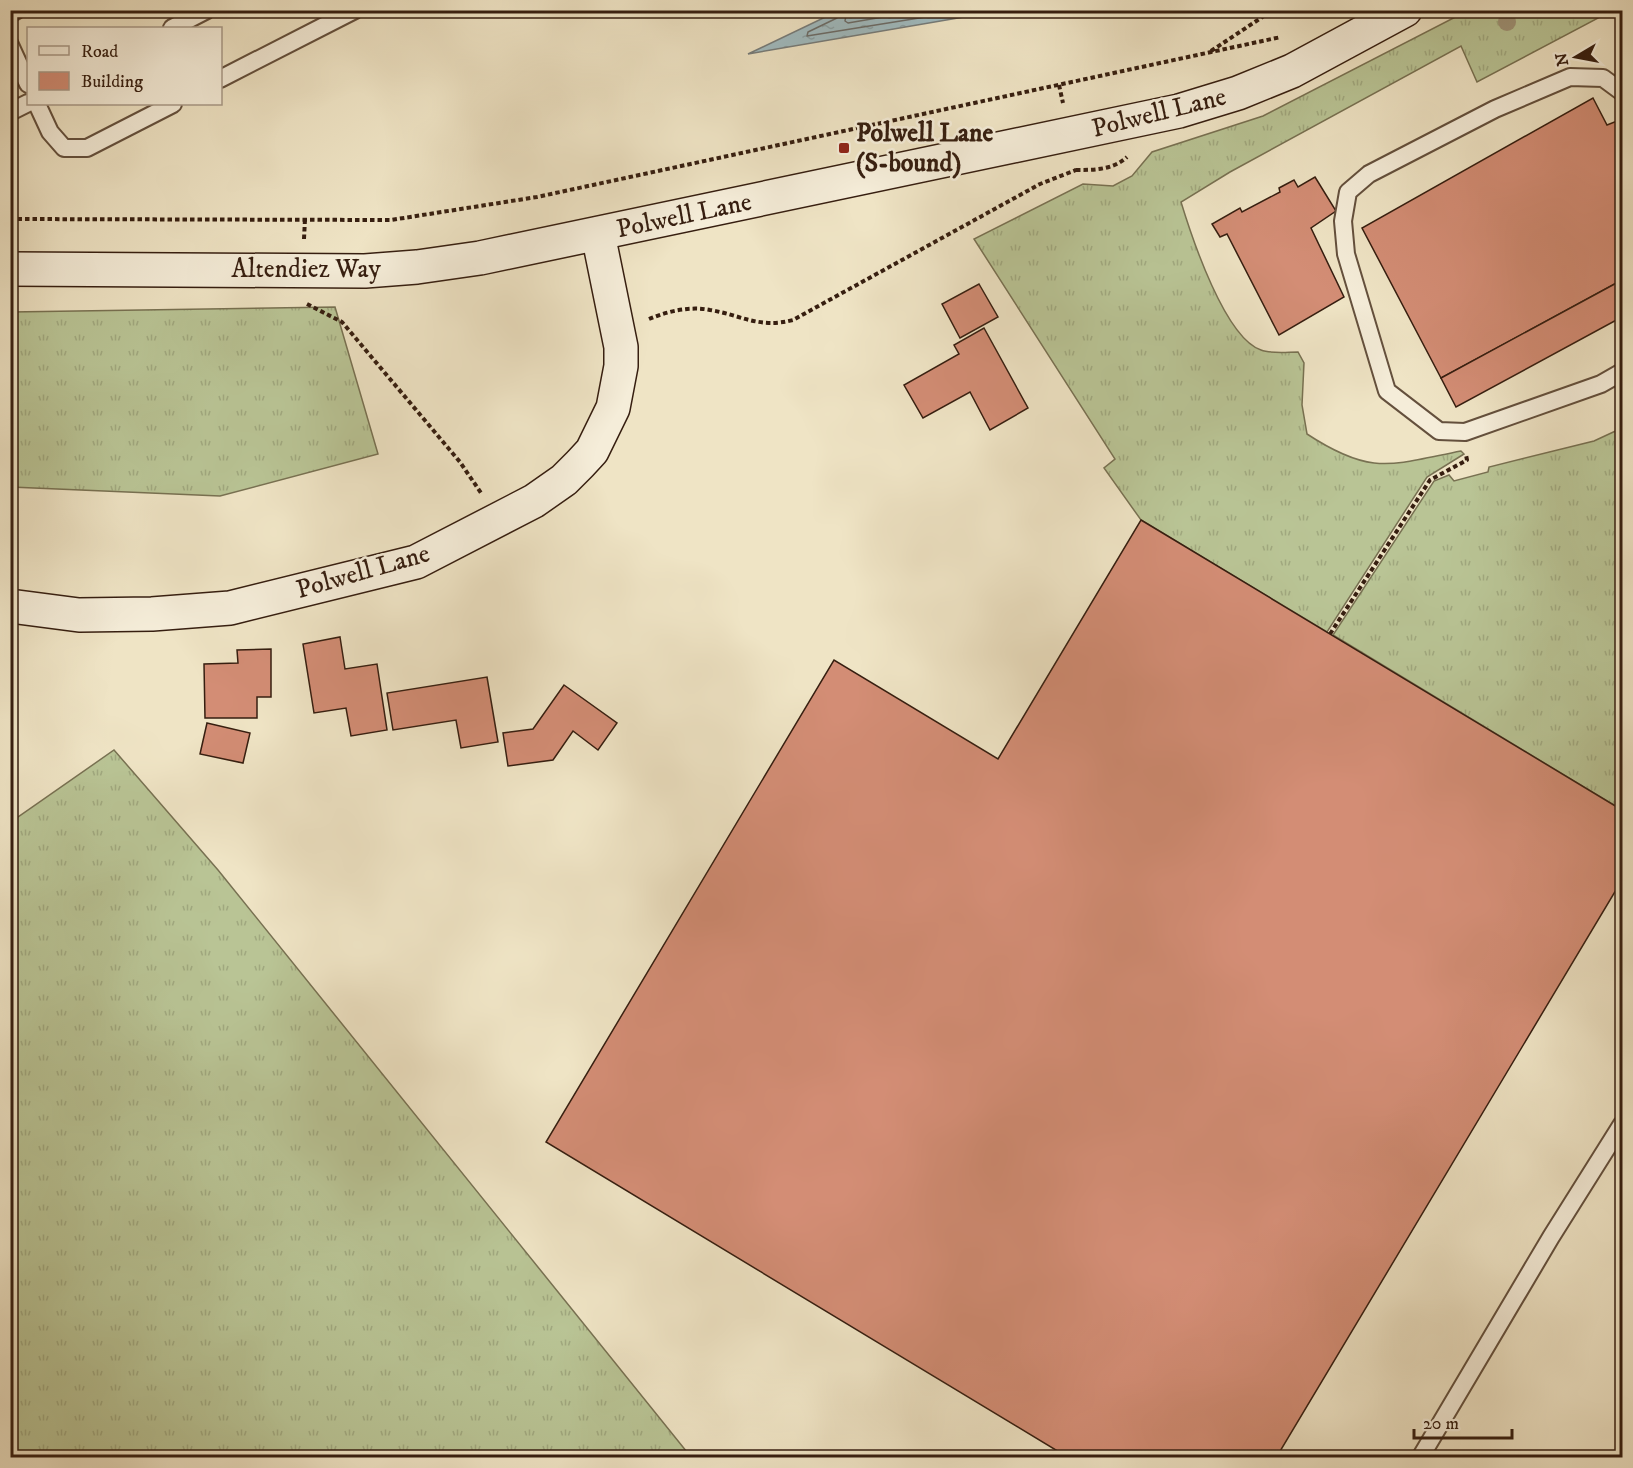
<svg xmlns="http://www.w3.org/2000/svg" width="1633" height="1468" font-family="'IM FELL DW Pica',serif">
  <style>
    .grass { fill: url(#grass-tufts); stroke: #787152; stroke-width: 1.5 }
    .water { fill: url(#water-ripples); stroke: #767c7a; stroke-width: 1.5 }
    .lines { fill: none; stroke-linecap: round; stroke-linejoin: round }
    .shore { stroke: #6b6c68; stroke-width: 1.5 }
    .building { fill: #d38d75; stroke: #361e10; stroke-width: 1.5 }
    .lane-casing { stroke: #64503d; stroke-width: 20 }
    .secondary-casing { stroke: #361e10; stroke-width: 36 }
    .path { stroke: #361e10; stroke-width: 4; stroke-dasharray: 4.5 3; stroke-linecap: butt }
    .lane { stroke: #f5edd9; stroke-width: 16 }
    .secondary { stroke: #f5edd9; stroke-width: 33 }
    .tree { fill: #9f9377 }
    .poi-dot { fill: #8f2418; stroke: #f5edd9; stroke-width: 2 }
    .labels { text-anchor: middle; dominant-baseline: central; stroke-width: 5; stroke-linejoin: round; paint-order: stroke }
    .street-label { font-size: 26px; fill: #361e10; stroke: #f5edd9 }
    .poi-label { font-size: 26px; font-weight: bold; fill: #361e10; stroke: #f5edd9; text-anchor: start }
  </style>
  <defs>
    <pattern id="grass-tufts" width="24" height="20" patternUnits="userSpaceOnUse" patternTransform="scale(1.5)"><rect width="24" height="20" fill="#b9c495"/><path d="M3 7l-1-3M5 7V3M7 7l1-3M15 17l-1-3M17 17v-4M19 17l1-3" fill="none" stroke="#a0a87f"/></pattern>
    <pattern id="water-ripples" width="26" height="14" patternUnits="userSpaceOnUse" patternTransform="scale(1.5)"><rect width="26" height="14" fill="#a0bbc0"/><path d="M2 4q2-2 4 0t4 0M15 11q2-2 4 0t4 0" fill="none" stroke="#8aa0a4"/></pattern>
  </defs>
  <rect width="100%" height="100%" fill="#efe4c5"/>
  <filter id="stains"><feTurbulence type="fractalNoise" baseFrequency=".00333" numOctaves="4"/><feColorMatrix values="0 0 0 0 .2 0 0 0 0 .09 0 0 0 0 .02 0 0 0 .5 -.17"/></filter>
  <radialGradient id="worn" r=".72"><stop offset=".6" stop-color="#630" stop-opacity="0"/><stop offset="1" stop-color="#630" stop-opacity=".3"/></radialGradient>
  <g class="grass">
    <path d="M1599 10 1602 16 1477 82 1461 46 1230 172 1181 202C1192 238 1225 338 1261 350 1271 354 1287 352 1298 352L1304 363 1302 405 1307 434C1371 476 1390 465 1461 451L1464 454 1427 477 1327 632 1141 520 1104 468 1115 459 974 239 1083 184 1113 186 1132 176 1152 152 1263 116 1467 11Z"/>
    <path d="M335 307 378 454 220 496 11 487V312Z"/>
    <path d="M1622 428V810L1333 635 1434 481 1449 475 1454 481 1488 472 1489 467 1594 441Z"/>
    <path d="M114 750 218 870 691 1457H11V822Z"/>
  </g>
  <path class="water" d="M838 11V10L999 11 748 54Z"/>
  <g class="lines">
    <g class="shore">
      <path d="M839 10 837 18 808 32 807 36 969 10"/>
      <path d="M847 10 845 21 848 23 924 10"/>
    </g>
  </g>
  <g class="building">
    <path d="M1593 98 1607 125 1622 119V280L1441 378 1362 228Z"/>
    <path d="M1315 177 1336 211 1311 228 1344 297 1279 335 1227 234 1220 237 1212 224 1240 208 1242 212 1280 192 1279 188 1294 180 1298 187Z"/>
    <path d="M1622 280V317L1456 407 1441 378Z"/>
    <path d="M979 284 998 317 960 338 942 304Z"/>
    <path d="M984 328 1028 408 990 430 970 392 923 418 904 385 959 354 954 345Z"/>
    <path d="M1141 520 1622 810V880L1276 1458H1069L546 1142 834 660 998 759Z"/>
    <path d="M340 637 345 669 377 664 387 730 351 736 346 708 314 713 303 644Z"/>
    <path d="M271 649V697H257V718H205L204 664 238 663 237 650Z"/>
    <path d="M487 677 498 742 461 748 456 720 393 730 387 693Z"/>
    <path d="M564 685 617 723 598 750 573 731 553 760 508 766 503 733 533 729Z"/>
    <path d="M207 723 250 733 243 763 200 754Z"/>
  </g>
  <g class="lines">
    <defs>
      <g id="lane">
        <path d="M10 14 17 10"/>
        <path d="M172 28 207 10"/>
        <path d="M10 45 28 84"/>
        <path d="M220 79 355 10"/>
        <path d="M1622 92 1603 78 1570 77 1495 109 1369 174 1348 192 1343 221 1346 254 1387 391 1439 431 1465 432 1601 384 1622 372"/>
        <path d="M37 104 50 132 64 148H87L173 104"/>
        <path d="M10 112 28 103"/>
        <path d="M1420 1458 1551 1237 1622 1124"/>
      </g>
      <g id="secondary">
        <path d="M10 269 365 271 417 267 480 258 1179 111 1238 93 1292 71 1405 10"/>
        <path d="M10 606 79 615 152 614 230 608 416 562 534 501 564 480 580 464 592 451 613 408 621 366V347L598 234"/>
      </g>
    </defs>
    <use href="#lane" class="lane-casing"/>
    <use href="#secondary" class="secondary-casing"/>
    <g class="path">
      <path d="M1211 51 1273 10"/>
      <path d="M1059 85 1063 103"/>
      <path d="M1076 170C1094 170 1113 170 1127 157"/>
      <path d="M10 219 391 220 537 197 1281 37"/>
      <path d="M304 239 305 219"/>
      <path d="M307 304 342 322 460 462 481 493"/>
      <path d="M649 319C668 311 690 306 710 310 741 315 759 329 793 320L1040 184 1076 170 1075 166"/>
      <path d="M1330 634 1430 480 1467 460 1466 455"/>
    </g>
    <use href="#lane" class="lane"/>
    <use href="#secondary" class="secondary"/>
  </g>
  <circle class="tree" cx="1507" cy="22" r="9"/>
  <rect class="poi-dot" x="838" y="142" width="12" height="12" rx="3"/>
  <g class="labels">
    <g class="street-label">
      <text transform="translate(1159 113) rotate(-14)">Polwell Lane</text>
      <text transform="translate(684 216) rotate(-12)">Polwell Lane</text>
      <text x="306" y="269">Altendiez Way</text>
      <text transform="translate(363 572) rotate(-16)">Polwell Lane</text>
    </g>
    <g class="poi-label">
      <text x="856" y="133">Polwell Lane<tspan x="856" dy="30">(S-bound)</tspan></text>
    </g>
  </g>
  <rect width="1633" height="1468" fill="none" stroke="#efe4c5" stroke-width="36"/>
  <rect x="12" y="12" width="1609" height="1444" fill="none" stroke="#361e10" stroke-width="3"/>
  <rect x="18" y="18" width="1597" height="1432" fill="none" stroke="#361e10" stroke-width="1.5"/>
  <rect x="27" y="27" width="195" height="78" fill="#f5edd9" stroke="#a99a89" stroke-width="1.5"/>
  <rect x="39" y="46" width="30" height="9" fill="#f5edd9" stroke="#a99a89" stroke-width="1.5"/>
  <text x="81" y="57" font-size="18" fill="#361e10">Road</text>
  <rect x="39" y="72" width="30" height="18" fill="#d38d75" stroke="#a99a89" stroke-width="1.5"/>
  <text x="81" y="87" font-size="18" fill="#361e10">Building</text>
  <g transform="translate(1576 57) rotate(260)" stroke="#f5edd9" stroke-width="4.5" paint-order="stroke">
  <path d="M0-4.5L10 22L0 15L-10 22Z" fill="#361e10"/>
  <text y="-9" font-size="16" font-weight="bold" text-anchor="middle" fill="#361e10">N</text>
  </g>
  <path d="M1414 1429v9h98v-9" fill="none" stroke="#361e10" stroke-width="3"/>
  <text x="1423" y="1429" font-size="18" fill="#361e10" stroke="#f5edd9" stroke-width="4.5" paint-order="stroke">20 m</text>
  <rect width="100%" height="100%" filter="url(#stains)"/>
  <rect width="100%" height="100%" fill="url(#worn)"/>
</svg>
